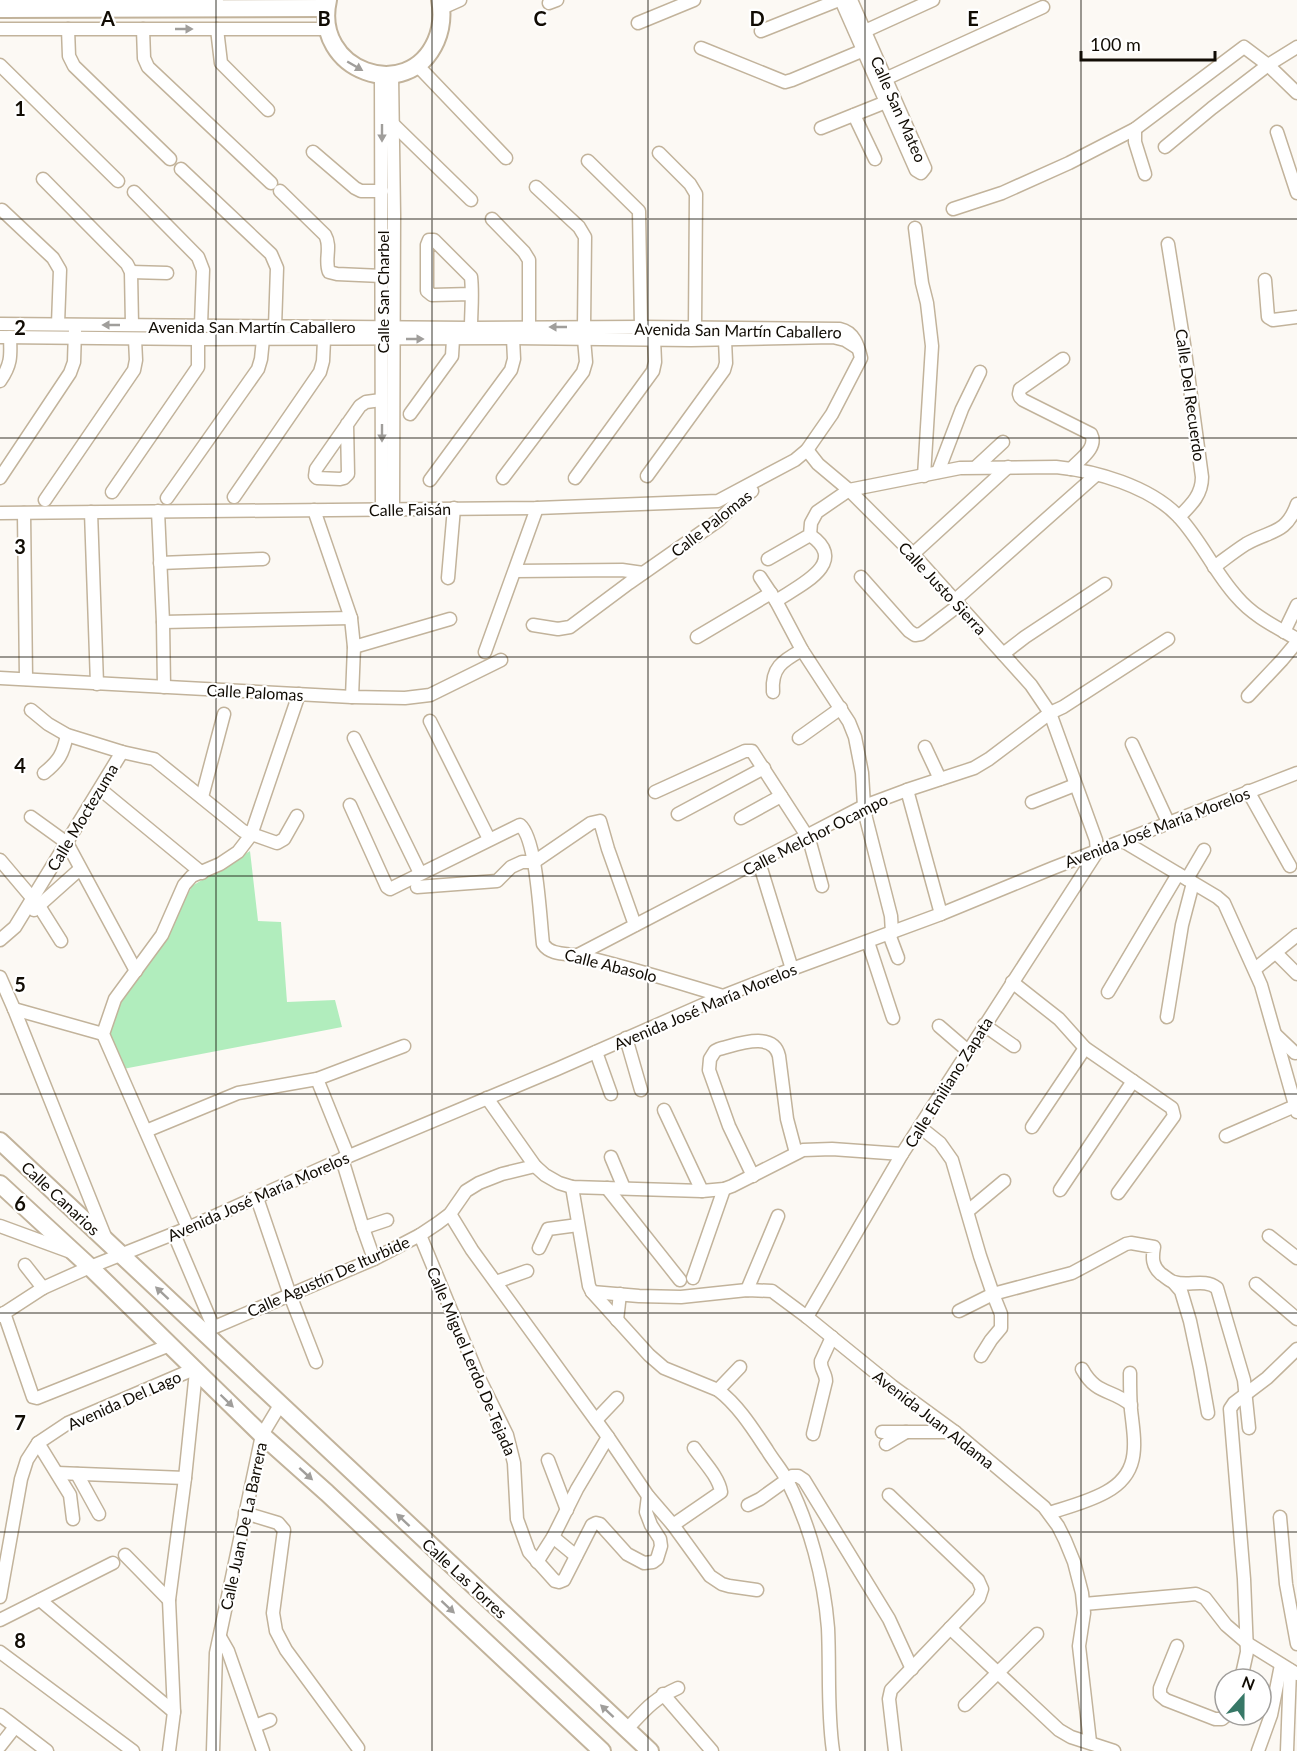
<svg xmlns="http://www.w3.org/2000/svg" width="1297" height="1751" font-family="Lato,sans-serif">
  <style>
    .green { fill: #b1edbd }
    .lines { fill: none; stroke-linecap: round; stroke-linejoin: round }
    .minor-casing { stroke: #c2b39b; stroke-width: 15 }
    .major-casing { stroke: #c2b39b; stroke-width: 20 }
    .minor { stroke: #fff; stroke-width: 12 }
    .major { stroke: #fff; stroke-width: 16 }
    .oneway { fill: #a09e9b }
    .grid { fill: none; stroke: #110c04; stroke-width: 1.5; stroke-opacity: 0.55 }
    .labels { text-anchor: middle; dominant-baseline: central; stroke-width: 4.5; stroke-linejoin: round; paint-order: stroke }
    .street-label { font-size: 16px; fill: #110c04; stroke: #fff }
    .grid-label { font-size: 20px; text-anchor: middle; font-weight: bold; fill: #110c04; stroke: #fff; stroke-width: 4.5; stroke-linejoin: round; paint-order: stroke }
  </style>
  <rect width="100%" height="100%" fill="#fcf9f4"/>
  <path class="green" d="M250 851 258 921 281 922 287 1002 335 1000 342 1027 123 1069 108 1033 116 1007 164 941 192 886Z"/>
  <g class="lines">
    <defs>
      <g id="minor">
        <path d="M0 0H217"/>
        <path d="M841 0 916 170 921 173 925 168 851 0"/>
        <path d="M549 3 557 0"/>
        <path d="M442 8 460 0"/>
        <path d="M638 23 694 0"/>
        <path d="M0 29H327"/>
        <path d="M68 29 69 56 74 66 170 159"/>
        <path d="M143 29 144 58 148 67 271 183"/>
        <path d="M217 29 221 63 268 110"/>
        <path d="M761 31 839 0"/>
        <path d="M865 31 933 0"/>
        <path d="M701 48 785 82 792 80 864 50"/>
        <path d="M0 65 118 181"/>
        <path d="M417 65 506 158"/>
        <path d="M392 74 394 215 393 508"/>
        <path d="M381 75 382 509"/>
        <path d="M885 79 1043 7"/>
        <path d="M854 115 875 159"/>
        <path d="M393 124 471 200"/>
        <path d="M821 128 886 102"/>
        <path d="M1135 129V142L1145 174"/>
        <path d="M1277 132 1297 193"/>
        <path d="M1165 147 1212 108 1268 65 1297 47"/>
        <path d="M313 152 355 188 361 191H382"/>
        <path d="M659 153 690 184 696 194 695 327"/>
        <path d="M588 161 639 211 641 327"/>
        <path d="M181 169 271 254 277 268 275 327"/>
        <path d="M43 179 127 264 131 272 132 325"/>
        <path d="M536 187 579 227 585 237 584 327"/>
        <path d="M280 191 325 235C332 247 324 260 329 272L337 274 382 276"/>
        <path d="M134 192 198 257 203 270 201 325"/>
        <path d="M953 209 1002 193 1069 163 1135 129 1244 47 1268 65 1297 93"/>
        <path d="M2 210 53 258 60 270 58 324"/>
        <path d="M492 219 524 252 529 260V327"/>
        <path d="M915 228 922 283 927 303 932 346 924 476"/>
        <path d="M1168 244 1184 344 1202 477C1202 495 1191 505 1179 517"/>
        <path d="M131 272 167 273"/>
        <path d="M1265 280 1268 317 1273 320 1297 317"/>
        <path d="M0 324 471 328 641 327 840 329C854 332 858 345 861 358L832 414 807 450 795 460 718 501 537 508 0 513"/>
        <path d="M471 328C471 311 473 294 471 277L434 240H429L427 245V291L432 295 471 294"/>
        <path d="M0 337 198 339 513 338 691 340 833 337 845 340 856 347"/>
        <path d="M1063 359 1020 389 1019 394 1020 397 1023 400 1091 434C1098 448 1080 459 1071 469"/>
        <path d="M0 381C11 365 11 357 10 337"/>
        <path d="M410 414 452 356 453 339"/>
        <path d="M347 424 348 474 344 478 340 479 317 478 315 476 316 469 360 406 366 402 381 400"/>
        <path d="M807 450 818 464 849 490 913 554 1031 685 1050 713 1096 840 1097 852 902 1154 807 1317"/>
        <path d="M976 467 1003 442"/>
        <path d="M938 472 962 409 980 372"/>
        <path d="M647 476 724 370 726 363 725 340"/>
        <path d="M0 478 70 373 74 362 75 330"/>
        <path d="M503 478 583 372 586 362 584 339"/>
        <path d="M575 478 653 371 655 362 654 339"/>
        <path d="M430 480 511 370 514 359 513 338"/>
        <path d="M112 492 198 367V339"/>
        <path d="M234 497 320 372 323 361 324 340"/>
        <path d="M167 498 258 369 261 359 263 339"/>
        <path d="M45 500 134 370 136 360 135 339"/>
        <path d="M314 510 351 618 354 647 352 697"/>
        <path d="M158 511 163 622 164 687"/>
        <path d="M91 512 97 684"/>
        <path d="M24 513 26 679"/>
        <path d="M913 554 1008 467"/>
        <path d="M768 559 810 535 811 523 817 512 849 490 960 468 1056 467C1096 471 1149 486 1178 516 1201 540 1214 572 1237 597 1253 616 1276 627 1297 639"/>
        <path d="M160 563 263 559"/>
        <path d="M1214 567C1225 559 1235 551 1246 544 1270 530 1286 535 1297 504"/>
        <path d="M515 571 622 570 643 573"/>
        <path d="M760 577 776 601 802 650 849 722 855 737 862 773 864 806 866 818 891 916 892 933"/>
        <path d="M861 577 909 631 915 635 921 634 959 605"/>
        <path d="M448 578 454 508"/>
        <path d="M955 600 1096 475"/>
        <path d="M776 601C798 586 851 563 810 535"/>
        <path d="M163 622 351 618"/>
        <path d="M533 625 558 629 570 627 629 583 719 520 742 497 752 491"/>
        <path d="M1284 632 1297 605"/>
        <path d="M697 637 771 593"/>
        <path d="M354 647 450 619"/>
        <path d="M485 652 537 508"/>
        <path d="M1003 654 1025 637 1105 584"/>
        <path d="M0 678 352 697 405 698 430 695 501 660"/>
        <path d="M773 692C771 668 782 661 802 650"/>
        <path d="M1248 696 1282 660 1297 642"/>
        <path d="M31 710 48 724 67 735 122 752 154 759 243 831 277 843 284 839 297 816"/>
        <path d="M430 721 489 839"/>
        <path d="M354 738 420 873"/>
        <path d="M799 738 841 708"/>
        <path d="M1132 744 1168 822"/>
        <path d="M925 747 940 779"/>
        <path d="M44 773C59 761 63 754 67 735"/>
        <path d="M100 789 202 873"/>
        <path d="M907 790 941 914"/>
        <path d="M1248 791 1290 866"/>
        <path d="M655 792 745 751H752L809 839 822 886"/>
        <path d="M202 797 224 714"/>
        <path d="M1032 802 1075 785"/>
        <path d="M350 805 387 887 390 889 520 825C537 839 540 920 543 944 551 956 568 953 581 956 629 967 676 982 723 996"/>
        <path d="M678 814 764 768"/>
        <path d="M31 817 67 843 136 971"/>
        <path d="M741 818 781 796"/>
        <path d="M1123 841 1217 897 1224 903 1261 985 1297 1112"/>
        <path d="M0 860 39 906 61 941"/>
        <path d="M759 862 792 969"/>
        <path d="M1187 879 1204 850"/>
        <path d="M417 887 497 881 511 867 522 862H534L591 823 600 821 608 849 635 925"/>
        <path d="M34 910 80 869"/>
        <path d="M889 934 898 958"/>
        <path d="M0 940 15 927 122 752"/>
        <path d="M868 942 893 1018"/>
        <path d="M1276 953 1297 974"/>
        <path d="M578 955 864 806 907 790 974 768 989 759 1050 713 1063 707 1168 639"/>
        <path d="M1255 969 1297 935"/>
        <path d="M0 977 14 1009 106 1239"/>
        <path d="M1012 982 1059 1019 1085 1048 1172 1108 1174 1116 1118 1193"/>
        <path d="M1108 992 1178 874"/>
        <path d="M14 1009 103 1034"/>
        <path d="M1167 1017 1182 925 1193 883"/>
        <path d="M984 1025 1014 1046"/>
        <path d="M939 1026 968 1051"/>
        <path d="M1276 1035 1295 1053"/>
        <path d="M626 1038 641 1090"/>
        <path d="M596 1052 611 1094"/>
        <path d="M317 1079 348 1156"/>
        <path d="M487 1098 535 1166 545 1175 559 1183 572 1187 702 1191 724 1189 732 1186 803 1150 832 1149 902 1154"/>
        <path d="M664 1110 702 1191"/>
        <path d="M920 1127 940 1143 952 1160 980 1256 993 1294 1001 1314V1328L991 1340 981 1356"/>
        <path d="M1032 1127 1085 1048"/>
        <path d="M146 1131 238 1093 317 1079 404 1046"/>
        <path d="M1226 1136 1295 1106"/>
        <path d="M611 1157 624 1188"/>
        <path d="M342 1159 363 1228 374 1259"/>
        <path d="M753 1176 729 1126 709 1070 710 1059 715 1051 719 1049C736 1045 773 1030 779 1056L787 1119 796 1153"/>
        <path d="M572 1187 589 1286 592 1292 649 1355 664 1368 718 1390C738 1405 753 1429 767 1450 773 1460 781 1469 787 1480 810 1525 824 1578 828 1628 830 1669 827 1711 833 1751"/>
        <path d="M607 1188 680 1280"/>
        <path d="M1060 1190 1133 1081"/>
        <path d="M257 1198 290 1295 316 1362"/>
        <path d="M968 1211 1004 1181"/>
        <path d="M450 1214 472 1250 608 1437 648 1496 673 1525 710 1576 722 1584 729 1586 757 1590"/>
        <path d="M0 1226 71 1252"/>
        <path d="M188 1228 103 1034 115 999 162 935 184 885 192 876 220 864 238 852 251 835 299 694"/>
        <path d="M363 1228 387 1220"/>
        <path d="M174 1234 213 1326"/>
        <path d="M420 1235 479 1378 507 1435 514 1463 517 1519 529 1552 555 1581 559 1582 564 1580 592 1525 596 1523 600 1524 627 1554 644 1563 653 1562 657 1559 661 1546 660 1539 651 1525 646 1512 648 1496"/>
        <path d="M1269 1236 1297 1258"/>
        <path d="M539 1248 548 1229 578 1225"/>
        <path d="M25 1265 43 1288"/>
        <path d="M693 1278 724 1189"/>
        <path d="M496 1282 527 1271"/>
        <path d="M1174 1283 1181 1291 1190 1321 1200 1368 1208 1413"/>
        <path d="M1256 1284 1297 1319"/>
        <path d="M747 1290 778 1216"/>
        <path d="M592 1292 639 1296 681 1297 747 1290 772 1291 807 1317 892 1386 955 1432 1044 1507 1058 1526 1065 1540 1074 1562 1082 1593 1084 1613 1079 1646 1090 1742"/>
        <path d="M959 1311 993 1294 1072 1273 1126 1244 1131 1243 1154 1247C1152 1258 1152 1266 1161 1274 1165 1276 1169 1281 1174 1282 1188 1287 1204 1278 1217 1288L1244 1380 1249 1428"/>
        <path d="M4 1313 33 1397 37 1398 170 1345"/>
        <path d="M0 1316 43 1288 90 1267 188 1228 342 1159 557 1069 723 996 792 969 941 914 1053 868 1297 773"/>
        <path d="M617 1320 620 1294"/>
        <path d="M203 1332 374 1259 420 1235 438 1223 450 1214 466 1191 479 1183 502 1174 535 1166"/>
        <path d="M1082 1369C1097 1396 1111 1388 1131 1405"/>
        <path d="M718 1390 740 1367"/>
        <path d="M596 1420 617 1398"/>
        <path d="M882 1432H955"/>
        <path d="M813 1434 826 1381C826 1373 820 1369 821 1361L832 1337"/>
        <path d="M38 1443 70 1495 73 1519"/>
        <path d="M886 1444 906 1432"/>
        <path d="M548 1460 567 1510"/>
        <path d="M57 1473 185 1478"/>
        <path d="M77 1474 99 1514"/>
        <path d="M889 1495 978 1580 982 1589 979 1598 891 1690 889 1699 895 1751"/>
        <path d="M748 1505 760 1499 792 1476H798L804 1480 889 1619 912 1669"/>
        <path d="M245 1513 278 1523 284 1530 273 1613 276 1631 286 1650 358 1748"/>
        <path d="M1049 1513C1068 1507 1088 1502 1106 1492 1141 1473 1135 1444 1131 1410 1130 1398 1130 1385 1130 1373"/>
        <path d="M1280 1517 1286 1584 1297 1644"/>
        <path d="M673 1525 721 1492C719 1477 703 1461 694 1448"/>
        <path d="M553 1537 576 1556"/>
        <path d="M125 1555 169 1600"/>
        <path d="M537 1562 553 1537 577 1489 608 1437"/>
        <path d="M0 1597 21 1479 27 1460 38 1443 68 1423 194 1369"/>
        <path d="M40 1600 174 1712"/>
        <path d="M1084 1604 1186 1595 1196 1594 1205 1598 1226 1625 1247 1643 1297 1674"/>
        <path d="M0 1620 113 1563"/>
        <path d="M950 1628 1059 1730 1071 1737 1114 1751"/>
        <path d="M220 1637 228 1651 263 1751"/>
        <path d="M1177 1646 1160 1688V1695L1166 1700 1215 1719H1222L1227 1715"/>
        <path d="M0 1652 133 1751"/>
        <path d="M1241 1679 1247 1652 1244 1579 1230 1409 1234 1403 1267 1378 1297 1349"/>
        <path d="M663 1694 712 1751"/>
        <path d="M965 1705 1037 1634"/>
        <path d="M0 1715 47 1751"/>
        <path d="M255 1726 270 1720"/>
        <path d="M627 1729C645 1710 653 1699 678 1688"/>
        <path d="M0 1746 15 1727"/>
        <path d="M169 1751 174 1712 169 1600 185 1478 196 1371"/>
        <path d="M213 1751 216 1653 262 1435 280 1405"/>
        <path d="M1258 1751 1271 1715 1281 1665"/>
        <path d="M1287 1751 1290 1670"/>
      </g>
      <g id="major">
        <path d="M328 0C312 71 408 105 436 41 442 27 443 15 440 0"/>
        <path d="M0 9 326 8"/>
        <path d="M0 1141 650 1751"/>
        <path d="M0 1184 90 1267 262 1435 327 1493 602 1751"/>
      </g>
    </defs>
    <use href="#minor" class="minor-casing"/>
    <use href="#major" class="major-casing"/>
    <use href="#minor" class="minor"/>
    <use href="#major" class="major"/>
  </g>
  <defs><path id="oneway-solid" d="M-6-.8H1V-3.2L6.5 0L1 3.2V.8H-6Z" transform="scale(1.5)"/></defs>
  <g class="oneway">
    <use href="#oneway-solid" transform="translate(184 29)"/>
    <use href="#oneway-solid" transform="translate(355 66) rotate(30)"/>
    <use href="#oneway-solid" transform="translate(382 133) rotate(90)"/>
    <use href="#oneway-solid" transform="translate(111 325) rotate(-180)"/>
    <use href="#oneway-solid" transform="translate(558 327) rotate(180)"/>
    <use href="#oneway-solid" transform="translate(415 339)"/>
    <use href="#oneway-solid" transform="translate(382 433) rotate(90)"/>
    <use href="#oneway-solid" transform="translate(162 1293) rotate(-137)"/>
    <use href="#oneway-solid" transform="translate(227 1401) rotate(44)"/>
    <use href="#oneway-solid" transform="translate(306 1474) rotate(42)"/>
    <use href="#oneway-solid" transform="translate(403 1520) rotate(-137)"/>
    <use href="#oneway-solid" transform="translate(448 1607) rotate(43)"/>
    <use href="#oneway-solid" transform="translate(607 1711) rotate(-137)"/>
  </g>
  <path class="grid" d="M216 0V1751M432 0V1751M648 0V1751M865 0V1751M1081 0V1751M0 219H1297M0 438H1297M0 657H1297M0 876H1297M0 1094H1297M0 1313H1297M0 1532H1297"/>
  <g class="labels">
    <g class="street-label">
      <text transform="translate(899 109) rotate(66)">Calle San Mateo</text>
      <text transform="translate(382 292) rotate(-90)">Calle San Charbel</text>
      <text x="252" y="326">Avenida San Martín Caballero</text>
      <text transform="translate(738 330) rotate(1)">Avenida San Martín Caballero</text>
      <text transform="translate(1191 395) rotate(82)">Calle Del Recuerdo</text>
      <text transform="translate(410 509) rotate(-1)">Calle Faisán</text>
      <text transform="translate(711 523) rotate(-38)">Calle Palomas</text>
      <text transform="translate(943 588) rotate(47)">Calle Justo Sierra</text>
      <text transform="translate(255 692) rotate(3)">Calle Palomas</text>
      <text transform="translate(82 817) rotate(-59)">Calle Moctezuma</text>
      <text transform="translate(1157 827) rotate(-21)">Avenida José María Morelos</text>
      <text transform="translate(815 834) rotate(-27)">Calle Melchor Ocampo</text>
      <text transform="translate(611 965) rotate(14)">Calle Abasolo</text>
      <text transform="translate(705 1006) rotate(-23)">Avenida José María Morelos</text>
      <text transform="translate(948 1082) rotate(-58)">Calle Emiliano Zapata</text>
      <text transform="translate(258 1196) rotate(-24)">Avenida José María Morelos</text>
      <text transform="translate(61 1198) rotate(43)">Calle Canarios</text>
      <text transform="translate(328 1276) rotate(-24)">Calle Agustín De Iturbide</text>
      <text transform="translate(472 1361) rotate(67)">Calle Miguel Lerdo De Tejada</text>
      <text transform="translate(124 1400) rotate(-24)">Avenida Del Lago</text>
      <text transform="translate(934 1419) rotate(38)">Avenida Juan Aldama</text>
      <text transform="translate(243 1526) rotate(-78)">Calle Juan De La Barrera</text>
      <text transform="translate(465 1578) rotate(43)">Calle Las Torres</text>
    </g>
  </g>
  <g class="grid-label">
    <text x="108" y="26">A</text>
    <text x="324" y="26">B</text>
    <text x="540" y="26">C</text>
    <text x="757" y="26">D</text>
    <text x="973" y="26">E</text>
    <text x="20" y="116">1</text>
    <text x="20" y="335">2</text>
    <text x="20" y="554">3</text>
    <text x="20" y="773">4</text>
    <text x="20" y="992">5</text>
    <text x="20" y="1211">6</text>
    <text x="20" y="1430">7</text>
    <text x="20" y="1648">8</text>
  </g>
  <g transform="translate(1243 1697) rotate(21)"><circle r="28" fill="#ffffff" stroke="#a09e9b" stroke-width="1.5"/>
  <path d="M0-4.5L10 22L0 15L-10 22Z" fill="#377867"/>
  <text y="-9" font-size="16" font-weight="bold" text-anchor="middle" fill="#110c04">N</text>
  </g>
  <path d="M1081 51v9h134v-9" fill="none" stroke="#110c04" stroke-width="3"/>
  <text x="1090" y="51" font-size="18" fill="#110c04" stroke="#ffffff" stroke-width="4.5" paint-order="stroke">100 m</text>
</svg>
